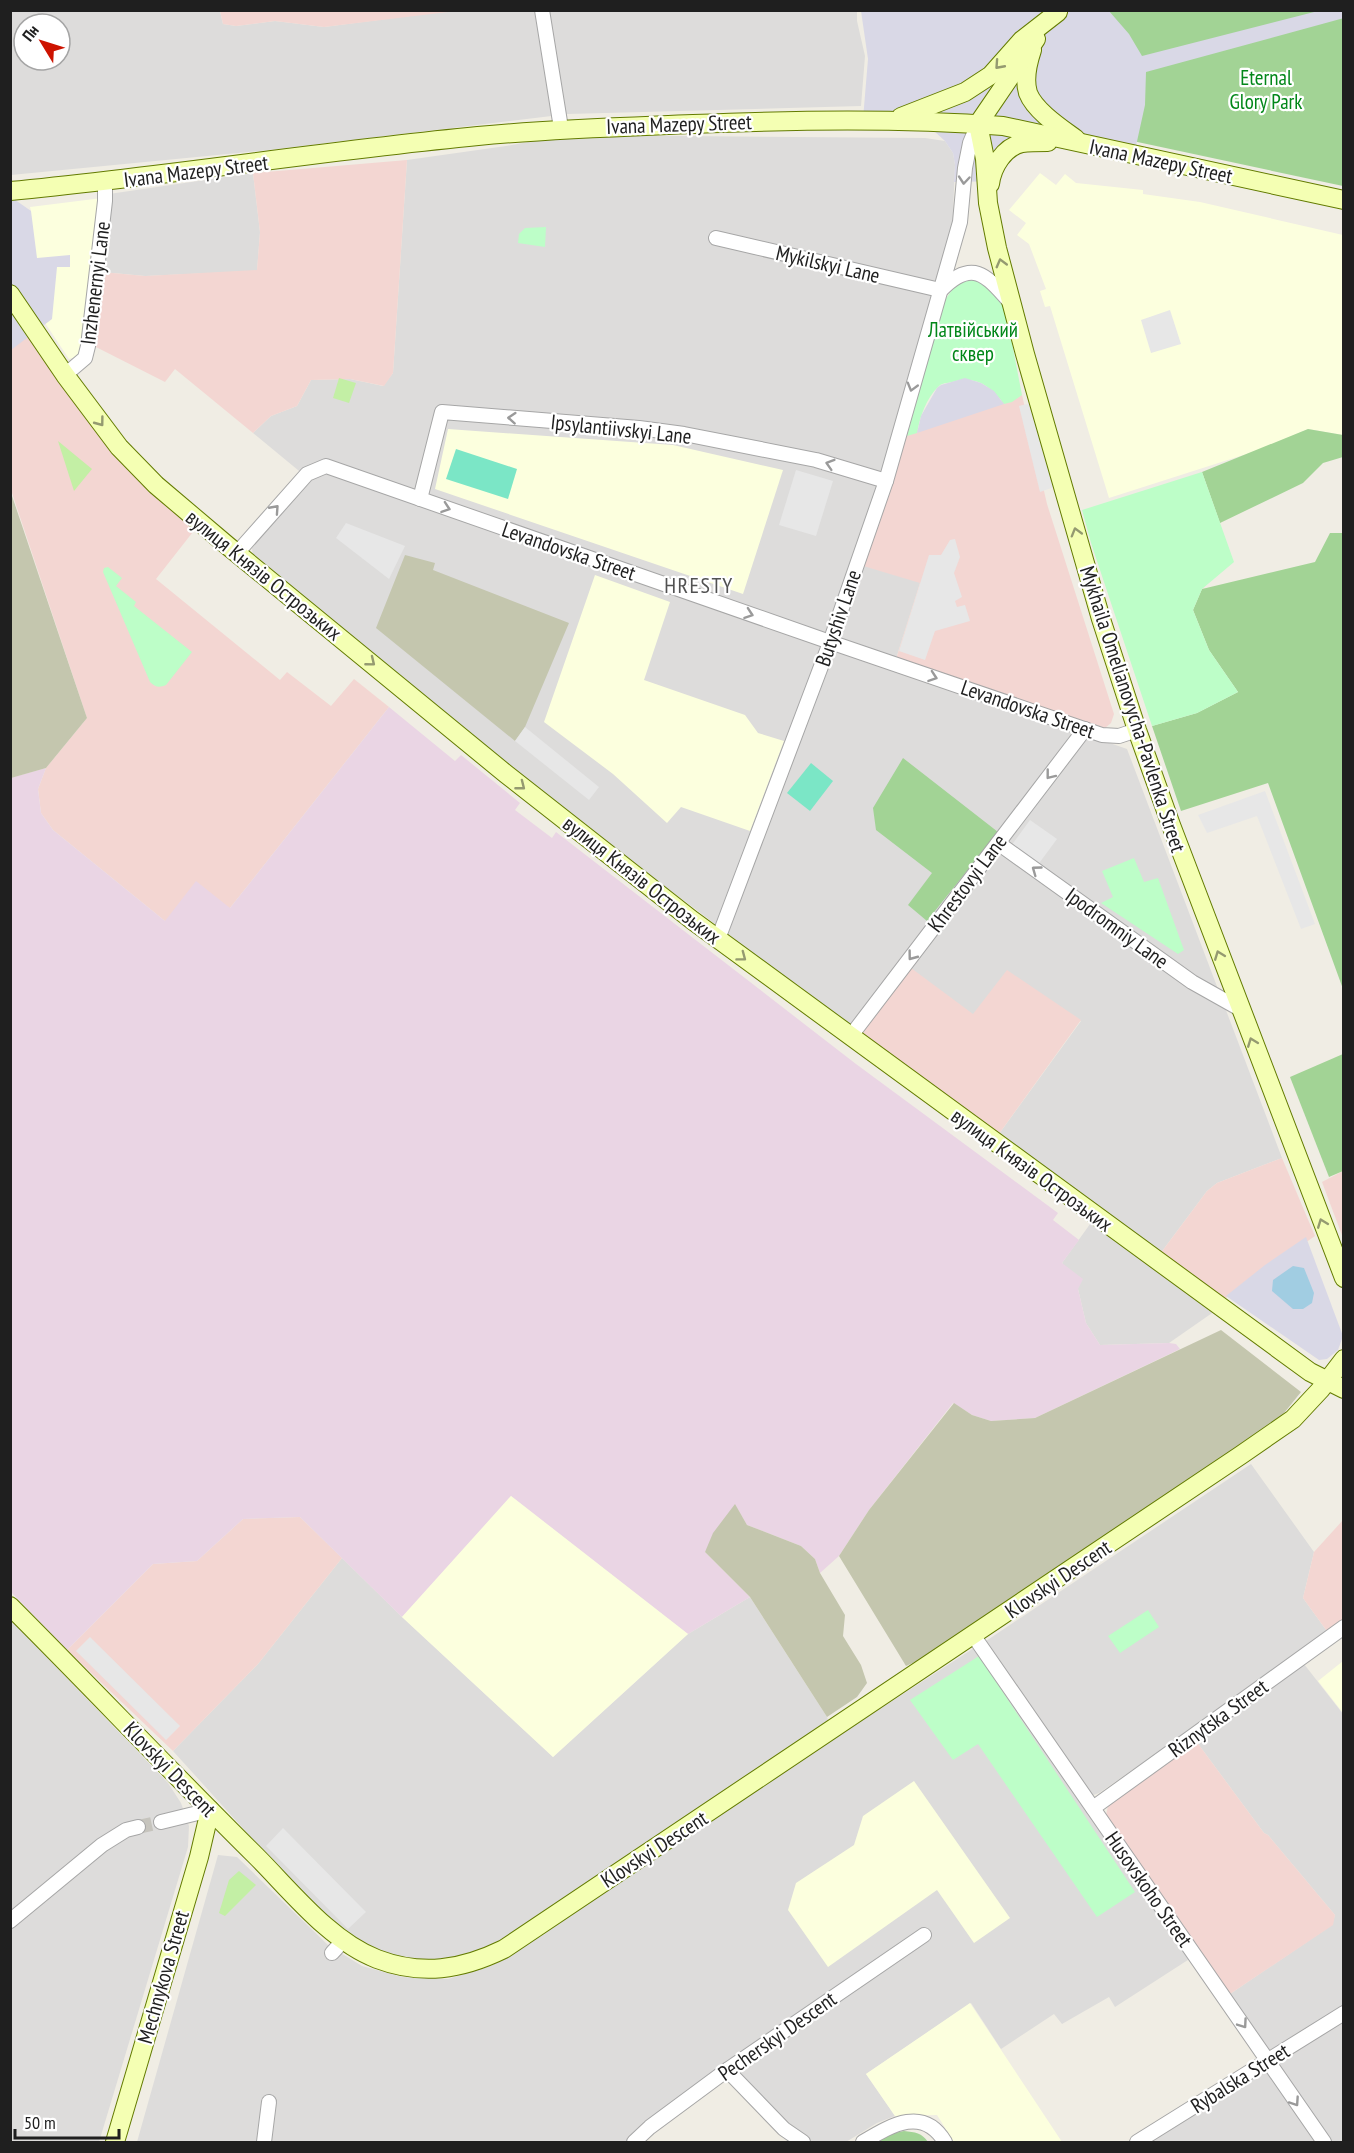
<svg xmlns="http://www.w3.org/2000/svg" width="1354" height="2153" font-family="'PT Sans Narrow',sans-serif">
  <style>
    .residential { fill: #dddcdb; fill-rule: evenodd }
    .commercial { fill: #f3d6d2 }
    .industrial { fill: #ead5e4 }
    .education { fill: #fcffde }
    .construction { fill: #c4c6ae }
    .grass { fill: #c3efa5 }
    .forest { fill: #a2d395 }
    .park { fill: #bdfec8 }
    .pitch { fill: #7be6c6 }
    .parking { fill: #e7e7e7 }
    .plaza { fill: #d9d8e6 }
    .water { fill: #a1cde2 }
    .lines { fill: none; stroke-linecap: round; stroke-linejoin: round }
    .street-tunnel { stroke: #c6c4bd; stroke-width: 14; stroke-dasharray: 14 7; stroke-linecap: butt }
    .street-casing { stroke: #a6a6a6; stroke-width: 16 }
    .secondary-casing { stroke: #637b00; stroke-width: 20 }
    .street { stroke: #fff; stroke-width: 14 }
    .secondary { stroke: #f4ffb3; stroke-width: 18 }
    .oneway { stroke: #949a70 }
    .oneway2 { stroke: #9a9a9a }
    .labels { text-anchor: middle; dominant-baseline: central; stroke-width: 4.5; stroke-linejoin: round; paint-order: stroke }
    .park-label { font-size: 21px; fill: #028719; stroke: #fff }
    .street-label { font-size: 21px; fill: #1f1f1f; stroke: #fff }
    .neighbourhood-label { font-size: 22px; letter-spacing: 1.5px; fill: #525252; stroke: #fff }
  </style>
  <rect width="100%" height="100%" fill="#f0ede4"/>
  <g class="residential">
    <path d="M456 10 857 11V21L865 56 861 106 568 114 269 150 11 175V11H220L223 24 236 26 275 21 324 27ZM24 24H60V60H24Z"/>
    <path d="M565 135 925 138 945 141 953 153 955 165 952 238 886 467 920 583 893 668 1127 749 1282 1158 1217 1183 1207 1191 1160 1254 996 1138 1081 1021 974 1014 852 1029 797 984 779 973 694 908 593 834 253 557 252 548 310 480 253 433 271 416 297 406 311 380 350 379 383 386 393 373 407 160 506 146Z"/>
    <path d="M253 173 260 232 257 271 145 276 102 272 109 194Z"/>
    <path d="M1093 1220 1215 1311 1169 1343 1100 1345 1086 1323 1078 1289 1062 1263Z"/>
    <path d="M1251 1464 1314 1552 1303 1598 1329 1634 1099 1793 1088 1797 983 1643Z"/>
    <path d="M342 1558 402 1617 553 1757 688 1634 750 1597 827 1717 830 1725 485 1953 444 1960 396 1959 343 1933 298 1889 173 1751 258 1664Z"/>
    <path d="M10 1619 168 1783 181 1803 189 1826 188 1847 99 2142H11Z"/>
    <path d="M977 1646 1191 1958 1115 2007 1109 1997 1062 2024 1054 2014 1001 2049 971 2003 866 2074 895 2116 877 2123 846 2142H812L786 2124 728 2066 628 2142H137L218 1855 237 1857 328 1945 362 1966 402 1977 448 1979 491 1966 543 1935 712 1818Z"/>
    <path d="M1304 1664 1343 1714V2006L1269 2052 1230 1994 1332 1925 1335 1915 1268 1835 1264 1833 1196 1741Z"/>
    <path d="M1343 2018V2142H1332L1312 2116 1275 2061Z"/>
    <path d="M1266 2067 1322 2142H1147Z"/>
  </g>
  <g class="commercial">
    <path d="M220 11V10L456 11 324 27 275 21 236 26 223 24Z"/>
    <path d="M407 160 393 373 384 386 350 379 311 380 297 406 271 416 253 433 175 369 165 382 92 345 102 272 145 276 257 270 260 232 253 173Z"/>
    <path d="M10 308 196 528 156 579 280 680 287 672 331 706 354 679 389 707 230 908 165 921 53 830 41 813 38 789 46 768 87 718 11 490Z"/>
    <path d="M1022 395 1047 504 1114 714 1111 723 1105 728 896 659 920 583 860 565 904 434Z"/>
    <path d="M907 965 973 1014 1007 970 1081 1020 996 1138 857 1032Z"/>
    <path d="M1282 1158 1315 1236 1223 1300 1160 1254 1207 1191 1217 1183Z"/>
    <path d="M1343 1171V1238L1322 1182Z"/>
    <path d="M300 1517 342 1558 258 1664 173 1751 67 1650 153 1564 197 1561 243 1519Z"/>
    <path d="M1343 1520V1623L1329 1634 1303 1598 1314 1552Z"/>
    <path d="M1196 1741 1264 1833 1268 1835 1335 1915 1333 1925 1230 1994 1106 1815 1108 1806Z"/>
  </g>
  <path class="industrial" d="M389 707 455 761 461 755 520 803 515 810 552 838 556 832 856 1064 1058 1213 1053 1220 1079 1240 1062 1263 1083 1279 1078 1289 1086 1323 1100 1345 1169 1343 1176 1344 1180 1349 1035 1418 991 1421 972 1415 953 1403 869 1510 839 1556 820 1573 815 1559 801 1546 747 1525 735 1505 705 1552 750 1597 688 1634 511 1496 402 1617 300 1517 243 1519 197 1561 153 1564 67 1650 11 1592 10 778 46 768 38 789 41 813 53 830 165 921 196 881 230 908Z"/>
  <g class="education">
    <path d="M1040 173 1056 185 1065 174 1076 183 1143 190V194L1200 202 1343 235V435L1308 429 1259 450 1109 498 1050 306 1045 307 1040 291 1046 289 1029 244 1017 235 1026 223 1009 210Z"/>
    <path d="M102 198 86 341 78 356 69 359 11 272 31 211 30 207Z"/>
    <path d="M448 429 673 445 783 470 743 594 435 489Z"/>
    <path d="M595 575 670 602 644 680 745 715 758 733 784 741 750 831 681 807 667 823 613 774 544 722Z"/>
    <path d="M511 1496 688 1634 553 1757 402 1617Z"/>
    <path d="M1343 1661V1713L1318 1681Z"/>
    <path d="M914 1781 1010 1918 974 1943 937 1890 828 1967 788 1910 796 1883 854 1845 863 1816Z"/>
    <path d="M970 2003 1062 2142H954L937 2115 895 2116 866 2074Z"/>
  </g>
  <g class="construction">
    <path d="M10 490 87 718 46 768 11 778Z"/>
    <path d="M405 555 435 563 433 570 569 623 525 727 515 741 376 628Z"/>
    <path d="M1221 1330 1301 1392 1276 1423 933 1654 906 1666 839 1556 869 1510 954 1403 972 1415 991 1421 1035 1418Z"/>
    <path d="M735 1504 747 1525 801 1546 815 1559 820 1573 845 1615 843 1636 861 1665 867 1683 857 1697 827 1717 750 1597 705 1552 713 1533Z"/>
  </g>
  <g class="grass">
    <path d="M339 378 356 383 349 403 333 398Z"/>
    <path d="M58 441 92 469 74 491Z"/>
    <path d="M239 1871 256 1885 225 1916 219 1913 229 1880Z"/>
  </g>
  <g class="forest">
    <path d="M1084 11H1343V186L1086 131Z"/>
    <path d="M1308 429 1343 435V457L1323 463 1303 483 1220 523 1202 472Z"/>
    <path d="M1330 533H1343V989L1268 783 1181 811 1152 726 1197 713 1238 692 1209 650 1193 610 1202 589 1315 562Z"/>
    <path d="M903 758 998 832 927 921 908 905 932 873 876 830 873 808Z"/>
    <path d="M1343 1054V1171L1329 1177 1290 1077Z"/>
    <path d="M904 2131C915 2132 922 2133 928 2142H876L894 2133Z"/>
  </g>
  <g class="park">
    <path d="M546 227 545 247 518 243 519 234 525 228Z"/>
    <path d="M973 278 995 287 1006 312 1022 395 1012 402 1004 404C990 386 976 375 952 382 947 383 942 383 939 386 926 398 920 417 917 433L907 436 944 301 955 286Z"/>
    <path d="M1202 472 1234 562 1202 589 1193 610 1209 650 1238 692 1197 713 1152 726 1091 543 1082 510Z"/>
    <path d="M108 567 122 578 116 586 136 602 134 606 192 652 166 685C159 688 155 687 150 682L103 572 104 568Z"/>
    <path d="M1134 858 1144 882 1158 878 1184 950 1178 954 1101 903 1113 897 1102 871Z"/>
    <path d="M1148 1610 1159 1627 1120 1653 1108 1636Z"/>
    <path d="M979 1656 1135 1892 1097 1917 978 1744 953 1760 910 1700Z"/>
  </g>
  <g class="pitch">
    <path d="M456 449 517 469 508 499 446 479Z"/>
    <path d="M811 763 833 781 810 811 787 793Z"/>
  </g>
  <g class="parking">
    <path d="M1170 310 1181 344 1151 353 1141 320Z"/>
    <path d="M1031 403 1054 487 1040 492 1019 406Z"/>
    <path d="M796 470 833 481 816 536 779 525Z"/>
    <path d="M346 523 405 546 389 579 336 538Z"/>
    <path d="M955 539 960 557 954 573 962 597 955 601 957 607 965 605 970 621 935 631 925 660 899 651 929 555H941L950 540Z"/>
    <path d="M525 727 599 787 589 800 515 741Z"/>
    <path d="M1265 791 1315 924 1301 929 1257 816 1207 833 1198 815Z"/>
    <path d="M1030 820 1057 839 1037 866 1011 846Z"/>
    <path d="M90 1637 180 1726 166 1740 76 1651Z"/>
    <path d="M283 1828 366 1912 348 1929 266 1846Z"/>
  </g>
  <g class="plaza">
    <path d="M861 11H1109L1129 34 1142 56 1318 11H1343L1344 18 1146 72 1145 105 1134 155 1064 140 1017 150 1004 167 1000 181 954 182 955 165 953 153 945 141 934 131 863 119 868 59Z"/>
    <path d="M11 197 31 211 37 258 70 255V267H57L52 319 11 350Z"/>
    <path d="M965 378 981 383 994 391 1004 404 917 433 921 416 937 388 941 385Z"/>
    <path d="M1306 1237 1343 1336 1338 1350 1327 1359 1319 1360 1226 1296 1265 1265Z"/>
  </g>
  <path class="water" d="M1293 1266 1304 1268 1314 1293 1312 1303 1303 1309H1293L1272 1291 1273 1280Z"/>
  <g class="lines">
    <path class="street-tunnel" d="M138 1827 161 1822"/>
    <defs>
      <g id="street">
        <path d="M542 10 561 128"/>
        <path d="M716 238 940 290"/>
        <path d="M942 289C973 258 987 276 1010 302"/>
        <path d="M65 375 85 358 88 346 105 201V182"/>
        <path d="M420 499 442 412 639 428 684 434 816 460 886 481"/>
        <path d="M237 553 307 474 326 466 830 642 1102 735 1119 736 1137 730"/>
        <path d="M998 843 1192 982 1240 1009"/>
        <path d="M718 939 828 648 886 481 960 222 965 168 970 143 978 124"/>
        <path d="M850 1037 1085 729"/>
        <path d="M973 1635 1324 2142"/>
        <path d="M1093 1808 1344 1627"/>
        <path d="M161 1822 210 1810"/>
        <path d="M10 1921 102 1845 126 1830 138 1827"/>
        <path d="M332 1953 343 1941"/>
        <path d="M727 2070 784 2129 803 2142"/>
        <path d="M264 2142 269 2102"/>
        <path d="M634 2142 650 2127 727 2070 924 1935"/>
        <path d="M863 2142C890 2126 923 2105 945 2142"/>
        <path d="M1137 2142 1344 2013"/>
      </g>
      <g id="secondary">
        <path d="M1032 50C1028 62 1024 80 1028 93 1035 111 1061 128 1076 139"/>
        <path d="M901 117 965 92 991 75 1022 40 1058 12"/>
        <path d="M978 124 985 159 988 203 997 248 1025 354 1101 619 1137 730 1171 825 1344 1278"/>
        <path d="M978 124 1036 39"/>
        <path d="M990 184C992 167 1004 147 1022 143 1030 142 1040 142 1048 142"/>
        <path d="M10 191C167 176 322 151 478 136 549 129 621 127 693 124 796 120 899 118 1003 126L1344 200"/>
        <path d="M10 294 65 375 119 447 156 485 228 546 506 774 692 920 1310 1372 1344 1389"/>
        <path d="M10 1606C93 1689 173 1774 256 1856 291 1891 330 1941 377 1959 422 1976 461 1970 504 1949L1241 1455 1293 1419 1321 1389 1344 1359"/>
        <path d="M115 2142 199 1857 210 1810"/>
      </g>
    </defs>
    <use href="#street" class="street-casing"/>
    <use href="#secondary" class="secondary-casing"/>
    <use href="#street" class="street"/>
    <use href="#secondary" class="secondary"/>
  </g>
  <defs><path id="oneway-chevron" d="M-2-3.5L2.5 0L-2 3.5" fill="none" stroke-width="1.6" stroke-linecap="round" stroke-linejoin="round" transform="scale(1.5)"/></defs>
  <g class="oneway">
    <use href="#oneway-chevron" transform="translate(999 65) rotate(132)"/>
    <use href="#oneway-chevron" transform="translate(1001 263) rotate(-105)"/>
    <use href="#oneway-chevron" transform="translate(100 422) rotate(53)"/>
    <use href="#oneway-chevron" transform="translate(1076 532) rotate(-106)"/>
    <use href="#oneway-chevron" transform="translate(371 662) rotate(39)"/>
    <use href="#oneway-chevron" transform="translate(521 786) rotate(38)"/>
    <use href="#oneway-chevron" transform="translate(1219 955) rotate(-111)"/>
    <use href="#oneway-chevron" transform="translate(742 957) rotate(37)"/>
    <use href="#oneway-chevron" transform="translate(1252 1042) rotate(-111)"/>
    <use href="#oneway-chevron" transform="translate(1322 1223) rotate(-111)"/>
  </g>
  <g class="oneway2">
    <use href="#oneway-chevron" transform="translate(964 180) rotate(95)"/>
    <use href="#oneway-chevron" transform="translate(912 387) rotate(106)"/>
    <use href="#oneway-chevron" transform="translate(512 418) rotate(-176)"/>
    <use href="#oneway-chevron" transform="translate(830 464) rotate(-163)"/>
    <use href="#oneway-chevron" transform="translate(446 508) rotate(19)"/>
    <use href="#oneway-chevron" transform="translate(275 509) rotate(-48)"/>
    <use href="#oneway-chevron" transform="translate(749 614) rotate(19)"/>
    <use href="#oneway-chevron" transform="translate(933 677) rotate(19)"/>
    <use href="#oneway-chevron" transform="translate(1050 775) rotate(128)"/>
    <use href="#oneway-chevron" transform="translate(1036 870) rotate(-144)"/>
    <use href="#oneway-chevron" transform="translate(912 956) rotate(127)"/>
    <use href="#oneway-chevron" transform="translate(1243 2024) rotate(55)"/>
    <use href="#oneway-chevron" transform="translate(1295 2102) rotate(56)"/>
  </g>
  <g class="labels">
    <g class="park-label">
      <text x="1266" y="77">Eternal<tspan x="1266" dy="24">Glory Park</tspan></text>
      <text x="973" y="329">Латвійський<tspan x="973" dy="24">сквер</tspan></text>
    </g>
    <g class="street-label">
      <text transform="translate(679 124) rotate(-2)">Ivana Mazepy Street</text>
      <text transform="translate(1161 161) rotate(12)">Ivana Mazepy Street</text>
      <text transform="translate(196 171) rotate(-7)">Ivana Mazepy Street</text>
      <text transform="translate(828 264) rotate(13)">Mykilskyi Lane</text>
      <text transform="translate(95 283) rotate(-83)">Inzhenernyi Lane</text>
      <text transform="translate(621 429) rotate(6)">Ipsylantiivskyi Lane</text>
      <text transform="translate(569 551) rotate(19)">Levandovska Street</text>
      <text transform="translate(264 575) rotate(39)">вулиця Князів Острозьких</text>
      <text transform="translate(838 618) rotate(-71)">Butyshiv Lane</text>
      <text transform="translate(1028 709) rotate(19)">Levandovska Street</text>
      <text transform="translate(1133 709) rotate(72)">Mykhaila Omelianovycha-Pavlenka Street</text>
      <text transform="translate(642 880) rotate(38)">вулиця Князів Острозьких</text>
      <text transform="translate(967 883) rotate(-53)">Khrestovyi Lane</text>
      <text transform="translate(1117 928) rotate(36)">Ipodromniy Lane</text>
      <text transform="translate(1032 1170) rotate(36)">вулиця Князів Острозьких</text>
      <text transform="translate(1058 1579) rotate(-34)">Klovskyi Descent</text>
      <text transform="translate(1218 1718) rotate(-36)">Riznytska Street</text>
      <text transform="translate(170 1769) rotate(46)">Klovskyi Descent</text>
      <text transform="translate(654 1849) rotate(-33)">Klovskyi Descent</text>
      <text transform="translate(1149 1889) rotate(55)">Husovskoho Street</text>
      <text transform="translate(163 1977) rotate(-74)">Mechnykova Street</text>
      <text transform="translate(777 2036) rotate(-35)">Pecherskyi Descent</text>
      <text transform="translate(1240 2078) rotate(-32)">Rybalska Street</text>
    </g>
    <g class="neighbourhood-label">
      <text x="699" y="585">HRESTY</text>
    </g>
  </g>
  <rect width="1354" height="2153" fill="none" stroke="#1f1f1f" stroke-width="24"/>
  <g transform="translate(42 42) rotate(308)"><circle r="28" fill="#ffffff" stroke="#a5a5a5" stroke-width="1.5"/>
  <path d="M0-4.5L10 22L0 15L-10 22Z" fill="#cd1300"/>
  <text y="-9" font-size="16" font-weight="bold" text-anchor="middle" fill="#1f1f1f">Пн</text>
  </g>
  <path d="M15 2129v9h104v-9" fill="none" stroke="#1f1f1f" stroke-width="3"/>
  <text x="24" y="2129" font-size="18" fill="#1f1f1f" stroke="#ffffff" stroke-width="4.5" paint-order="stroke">50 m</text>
</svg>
